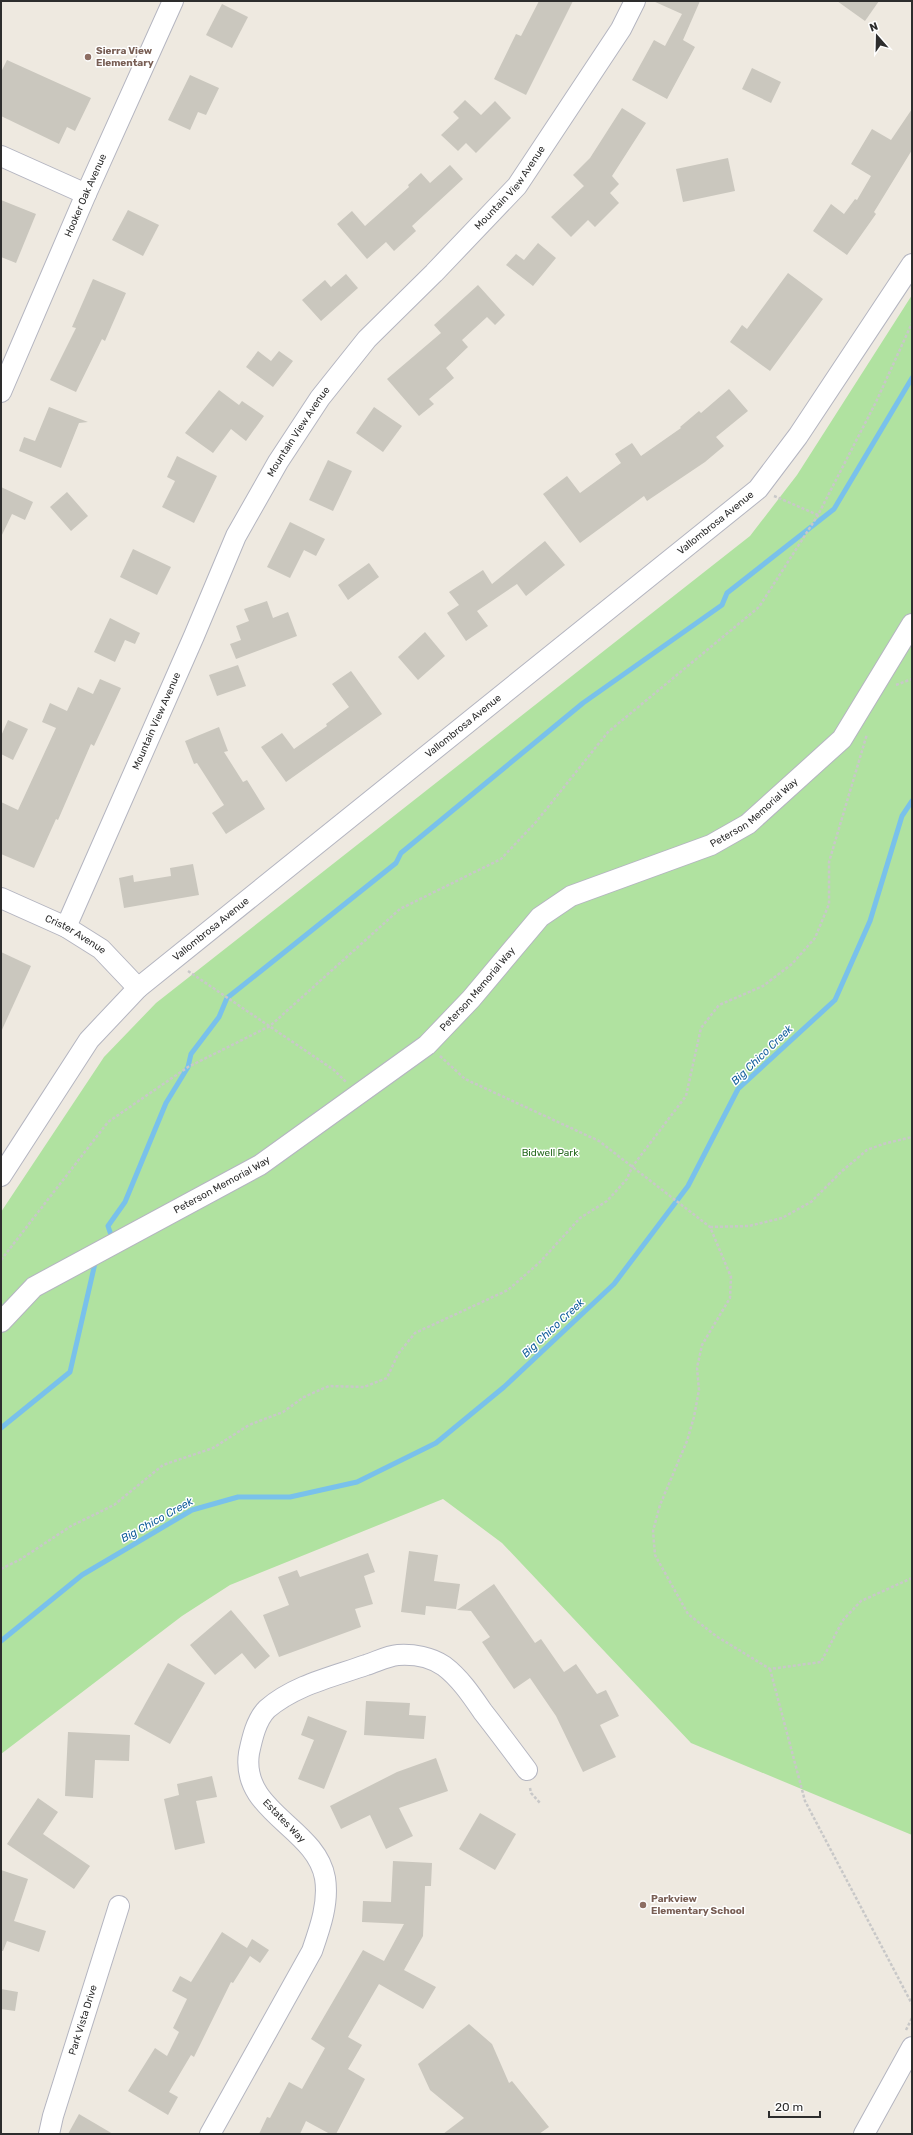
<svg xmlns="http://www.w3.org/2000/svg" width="913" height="2135" font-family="Rubik,sans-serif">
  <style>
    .green { fill: #b0e2a0 }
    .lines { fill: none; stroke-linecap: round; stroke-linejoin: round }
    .stream { stroke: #79c1eb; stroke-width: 5 }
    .building { fill: #cac7be }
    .minor-casing { stroke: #b4b5c0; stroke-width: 22 }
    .path { stroke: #c8c8c8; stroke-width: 2.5; stroke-dasharray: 3 2; stroke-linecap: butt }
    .minor { stroke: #fff; stroke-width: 20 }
    .education-dot { fill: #8d6e63; stroke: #fff; stroke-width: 1.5 }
    .labels { text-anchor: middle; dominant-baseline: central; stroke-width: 3; stroke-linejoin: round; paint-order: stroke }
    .education-label { font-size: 10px; font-weight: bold; fill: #785e54; stroke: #fff; text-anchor: start }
    .street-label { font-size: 10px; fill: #2d2d2d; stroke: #fff }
    .park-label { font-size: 10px; fill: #26691e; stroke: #fff }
    .water-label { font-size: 11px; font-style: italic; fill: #135f9b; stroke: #fff }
  </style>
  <rect width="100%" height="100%" fill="#eee9e0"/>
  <path class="green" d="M912 295V1835L691 1743 502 1543 443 1499 230 1585 182 1616 1 1754V1212L104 1057 156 1003 750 536 797 475Z"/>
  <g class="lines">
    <g class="stream">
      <path d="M109 1239 111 1235 108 1226 125 1202 166 1103 188 1067 191 1054 219 1017 227 998 396 863 401 853 583 703 722 605 727 593 834 509 912 378"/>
      <path d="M1 1428 70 1372 96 1259"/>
      <path d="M1 1641 82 1575 192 1510 238 1497H290L357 1482 436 1443 504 1387 614 1284 688 1186 738 1089 835 1000 870 921 902 816 912 801"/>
    </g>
  </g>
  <g class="building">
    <path d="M539 1H573L526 95 494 79 516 34 521 36Z"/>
    <path d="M653 1H700L683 40 695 47 667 99 632 80 654 40 665 46 682 14Z"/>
    <path d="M837 1H879L865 21Z"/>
    <path d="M222 4 248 17 232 48 206 35Z"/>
    <path d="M7 60 91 98 75 131 67 127 59 144 1 116V72Z"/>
    <path d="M752 68 781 82 771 103 742 89Z"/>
    <path d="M190 75 219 88 206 115 198 112 190 130 168 120Z"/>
    <path d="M465 100 481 115 495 101 511 118 476 153 466 143 458 151 441 135 459 118 453 112Z"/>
    <path d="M622 108 646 123 612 176 619 184 610 193 619 203 595 227 588 220 571 237 551 217 584 186 573 175 590 158Z"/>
    <path d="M912 109V150L874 212 876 214 847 255 813 231 831 204 844 214 855 199 857 200 871 176 851 164 872 129 891 140Z"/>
    <path d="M728 158 735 191 683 202 676 169Z"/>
    <path d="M450 165 463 179 412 226 416 231 394 251 386 242 367 259 337 224 352 211 365 226 409 187 408 185 421 173 430 183Z"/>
    <path d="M1 200 36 214 16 263 1 257Z"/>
    <path d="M128 210 159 225 143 256 112 240Z"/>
    <path d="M538 243 556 258 533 286 506 265 516 254 524 260Z"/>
    <path d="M788 273 823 299 770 371 730 342 742 325 747 329Z"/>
    <path d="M346 274 358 288 321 321 302 300 325 280 331 287Z"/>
    <path d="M93 279 126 293 105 341 102 339 76 392 50 380 76 328 72 327Z"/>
    <path d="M478 285 505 315 495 325 487 317 462 340 468 347 446 368 454 378 429 399 434 404 419 416 387 379 441 333 434 325Z"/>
    <path d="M258 351 271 361 279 351 293 361 273 387 246 367Z"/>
    <path d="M729 389 748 411 716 437 724 446 705 462 647 501 644 496 580 543 543 494 567 476 580 493 621 463 615 454 632 443 641 456 681 428 680 427 699 411 701 413Z"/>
    <path d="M219 390 239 405 242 401 264 416 246 441 231 429 213 453 185 433Z"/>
    <path d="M49 407 88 422 79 423 61 468 19 451 24 437 35 441Z"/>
    <path d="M374 407 402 426 383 452 356 433Z"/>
    <path d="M177 456 217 476 194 523 162 507 175 481 167 477Z"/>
    <path d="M328 460 352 471 333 511 309 500Z"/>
    <path d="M1 487 33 502 25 520 12 514 1 537Z"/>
    <path d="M67 492 88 516 71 531 50 507Z"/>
    <path d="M290 522 325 539 316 556 304 550 290 578 267 567Z"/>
    <path d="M545 541 565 565 526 596 517 584 477 611 488 626 466 641 447 613 459 605 449 592 483 570 492 584Z"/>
    <path d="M133 549 171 567 157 595 120 577Z"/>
    <path d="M369 563 379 577 348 600 338 585Z"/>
    <path d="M267 601 273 618 288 612 297 636 236 659 230 644 241 640 236 626 249 621 244 609Z"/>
    <path d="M110 618 140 633 135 644 125 640 115 662 94 652Z"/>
    <path d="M425 632 445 656 418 680 398 657Z"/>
    <path d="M238 665 246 686 217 696 209 675Z"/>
    <path d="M351 671 382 714 286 782 261 747 282 733 294 749 327 726 326 724 349 707 332 684Z"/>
    <path d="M100 679 121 688 94 746 91 744 58 820 56 819 34 868 1 854V802L18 810 56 728 42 722 50 703 67 711 78 687 93 694Z"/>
    <path d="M8 720 28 729 13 760 1 754V736Z"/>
    <path d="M219 727 228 751 224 752 243 782 247 780 265 809 226 834 212 813 224 805 197 763 194 764 185 741Z"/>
    <path d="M193 864 199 895 124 908 119 878 133 875 134 882 171 876 170 868Z"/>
    <path d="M1 952 31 966 1 1032Z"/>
    <path d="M409 1551 438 1555 434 1581 460 1584 456 1609 426 1606 425 1615 401 1612Z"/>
    <path d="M368 1553 375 1572 364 1576 373 1604 355 1609 361 1627 279 1657 263 1615 289 1605 278 1577 297 1570 300 1577Z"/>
    <path d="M494 1584 535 1643 541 1639 564 1672 576 1664 597 1694 606 1690 619 1716 600 1725 616 1757 583 1772 556 1716 530 1678 514 1689 482 1642 490 1637 471 1611 457 1610Z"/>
    <path d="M231 1610 270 1656 255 1669 242 1653 215 1675 190 1645Z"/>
    <path d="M168 1663 205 1683 170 1744 134 1724Z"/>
    <path d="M366 1701 410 1703 409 1715 426 1716 424 1739 364 1735Z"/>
    <path d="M308 1716 347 1731 324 1789 298 1779 314 1740 301 1735Z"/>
    <path d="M68 1732 130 1735 129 1761 95 1760 93 1798 65 1796Z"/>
    <path d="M436 1758 448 1791 399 1808 413 1836 386 1849 370 1815 341 1829 330 1806 397 1772Z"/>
    <path d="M212 1776 217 1797 196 1801 205 1843 175 1850 164 1799 179 1795 177 1784Z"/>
    <path d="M38 1798 58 1812 43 1834 90 1866 74 1889 7 1844Z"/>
    <path d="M480 1813 516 1834 495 1870 459 1849Z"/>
    <path d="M393 1861 432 1863 431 1886H425L423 1936 404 1970 436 1987 423 2009 379 1984 348 2037 362 2045 348 2069 365 2079 336 2134H330L306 2121 300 2134H259L267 2117 270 2118 289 2082 302 2089 325 2048 311 2039 363 1950 384 1961 404 1924 362 1922 363 1901 391 1902Z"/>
    <path d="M1 1870 28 1879 14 1921 46 1931 39 1952 7 1941 3 1951H1Z"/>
    <path d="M222 1932 247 1948 252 1939 269 1950 260 1963 250 1956 233 1983 231 1982 194 2057 191 2055 169 2092 178 2097 168 2115 128 2091 155 2048 167 2056 179 2032 173 2028 187 1999 172 1991 180 1976 191 1982Z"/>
    <path d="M1 1989 18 1992 15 2011 1 2009Z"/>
    <path d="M469 2024 492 2044 509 2083 512 2081 549 2127 539 2134H443L464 2118 430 2090 418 2064Z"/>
    <path d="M79 2114 113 2134H68Z"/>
  </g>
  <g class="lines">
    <defs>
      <g id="minor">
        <path d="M1 156 86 194"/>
        <path id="s1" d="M1 392 86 194 173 1"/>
        <path id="s2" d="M1 898 66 927 101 949 138 988"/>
        <path id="s3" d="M66 927 194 636 236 536 278 462 320 398 367 339 434 273 517 186 621 29 635 1"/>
        <path id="s4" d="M1 1176 89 1040 138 988 758 489 798 436 912 264"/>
        <path id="s5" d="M1 1322 34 1287 260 1165 427 1045 471 999 540 917 571 896 711 845 748 824 842 739 912 624"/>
        <path id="s6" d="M49 2134 53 2116 119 1906"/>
        <path d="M210 2134 312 1951C320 1928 329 1903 325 1878 316 1827 240 1812 249 1753 252 1739 256 1720 267 1709 295 1685 332 1677 366 1665 376 1662 387 1656 398 1655 413 1654 431 1657 444 1666 460 1678 472 1696 483 1712 498 1731 512 1750 527 1770"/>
        <path d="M864 2134 912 2047"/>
      </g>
    </defs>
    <use href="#minor" class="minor-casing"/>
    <g class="path">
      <path d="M774 496 818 515"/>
      <path d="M896 685 912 679"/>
      <path d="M188 971 334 1070 346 1082"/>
      <path d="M440 1056 465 1079 599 1141 710 1227 731 1277 730 1298 702 1345 697 1368 699 1390 694 1417 687 1441 660 1505 653 1531 655 1555 688 1614 716 1636 770 1669 821 1662 843 1620 861 1601 912 1578"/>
      <path d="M710 1227 749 1226 782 1218 811 1202 842 1171 867 1150 883 1144 912 1137"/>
      <path d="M1 1260 108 1122 188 1067 270 1026 400 909 501 859 536 822 608 732 759 607 818 515 876 402 912 323"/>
      <path d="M1 1569 21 1559 71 1526 114 1505 163 1465 213 1448 249 1425 283 1412 304 1397 329 1386 364 1387 387 1378 398 1354 415 1333 508 1290 540 1262 580 1218 607 1201 627 1179 632 1167 686 1096 701 1028 719 1005 763 986 792 964 815 938 829 904V862L867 734"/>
      <path d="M770 1669 805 1801 912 2004"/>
      <path d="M530 1788 531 1793 541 1804"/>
      <path d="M906 2030 912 2018"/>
    </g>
    <use href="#minor" class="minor"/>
  </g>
  <g class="education-dot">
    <circle cx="88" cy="57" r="4"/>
    <circle cx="643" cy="1905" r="4"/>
  </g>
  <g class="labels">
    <g class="education-label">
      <text x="96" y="51">Sierra View<tspan x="96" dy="12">Elementary</tspan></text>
      <text x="651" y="1899">Parkview<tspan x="651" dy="12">Elementary School</tspan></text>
    </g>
    <g class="street-label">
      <text stroke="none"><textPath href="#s3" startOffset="872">Mountain View Avenue</textPath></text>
      <text stroke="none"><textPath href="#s1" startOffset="214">Hooker Oak Avenue</textPath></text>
      <text stroke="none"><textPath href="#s3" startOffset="548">Mountain View Avenue</textPath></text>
      <text stroke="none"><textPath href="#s4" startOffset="975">Vallombrosa Avenue</textPath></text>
      <text stroke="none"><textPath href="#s3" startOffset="225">Mountain View Avenue</textPath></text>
      <text stroke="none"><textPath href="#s4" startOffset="651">Vallombrosa Avenue</textPath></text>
      <text stroke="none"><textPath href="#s5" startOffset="922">Peterson Memorial Way</textPath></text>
      <text stroke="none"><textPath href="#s4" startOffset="327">Vallombrosa Avenue</textPath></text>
      <text stroke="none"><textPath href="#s2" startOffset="83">Crister Avenue</textPath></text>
      <text stroke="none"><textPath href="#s5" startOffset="586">Peterson Memorial Way</textPath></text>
      <text stroke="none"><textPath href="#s5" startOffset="262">Peterson Memorial Way</textPath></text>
      <text transform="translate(284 1821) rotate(46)">Estates Way</text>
      <text stroke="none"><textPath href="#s6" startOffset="119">Park Vista Drive</textPath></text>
    </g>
    <g class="park-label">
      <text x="550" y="1153">Bidwell Park</text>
    </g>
    <g class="water-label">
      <text transform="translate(762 1055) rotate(-44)">Big Chico Creek</text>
      <text transform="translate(553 1328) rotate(-43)">Big Chico Creek</text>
      <text transform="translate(157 1520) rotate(-29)">Big Chico Creek</text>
    </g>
  </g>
  <rect width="913" height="2135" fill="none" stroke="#2d2d2d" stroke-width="4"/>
  <g transform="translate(877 36) rotate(340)" stroke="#ffffff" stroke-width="3" paint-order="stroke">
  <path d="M0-3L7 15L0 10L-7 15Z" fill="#2d2d2d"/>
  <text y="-6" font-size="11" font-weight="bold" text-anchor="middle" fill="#2d2d2d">N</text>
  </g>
  <path d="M769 2111v6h51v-6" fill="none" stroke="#2d2d2d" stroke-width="2"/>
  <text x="775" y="2111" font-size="12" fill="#2d2d2d" stroke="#ffffff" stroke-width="3" paint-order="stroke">20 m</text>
</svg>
